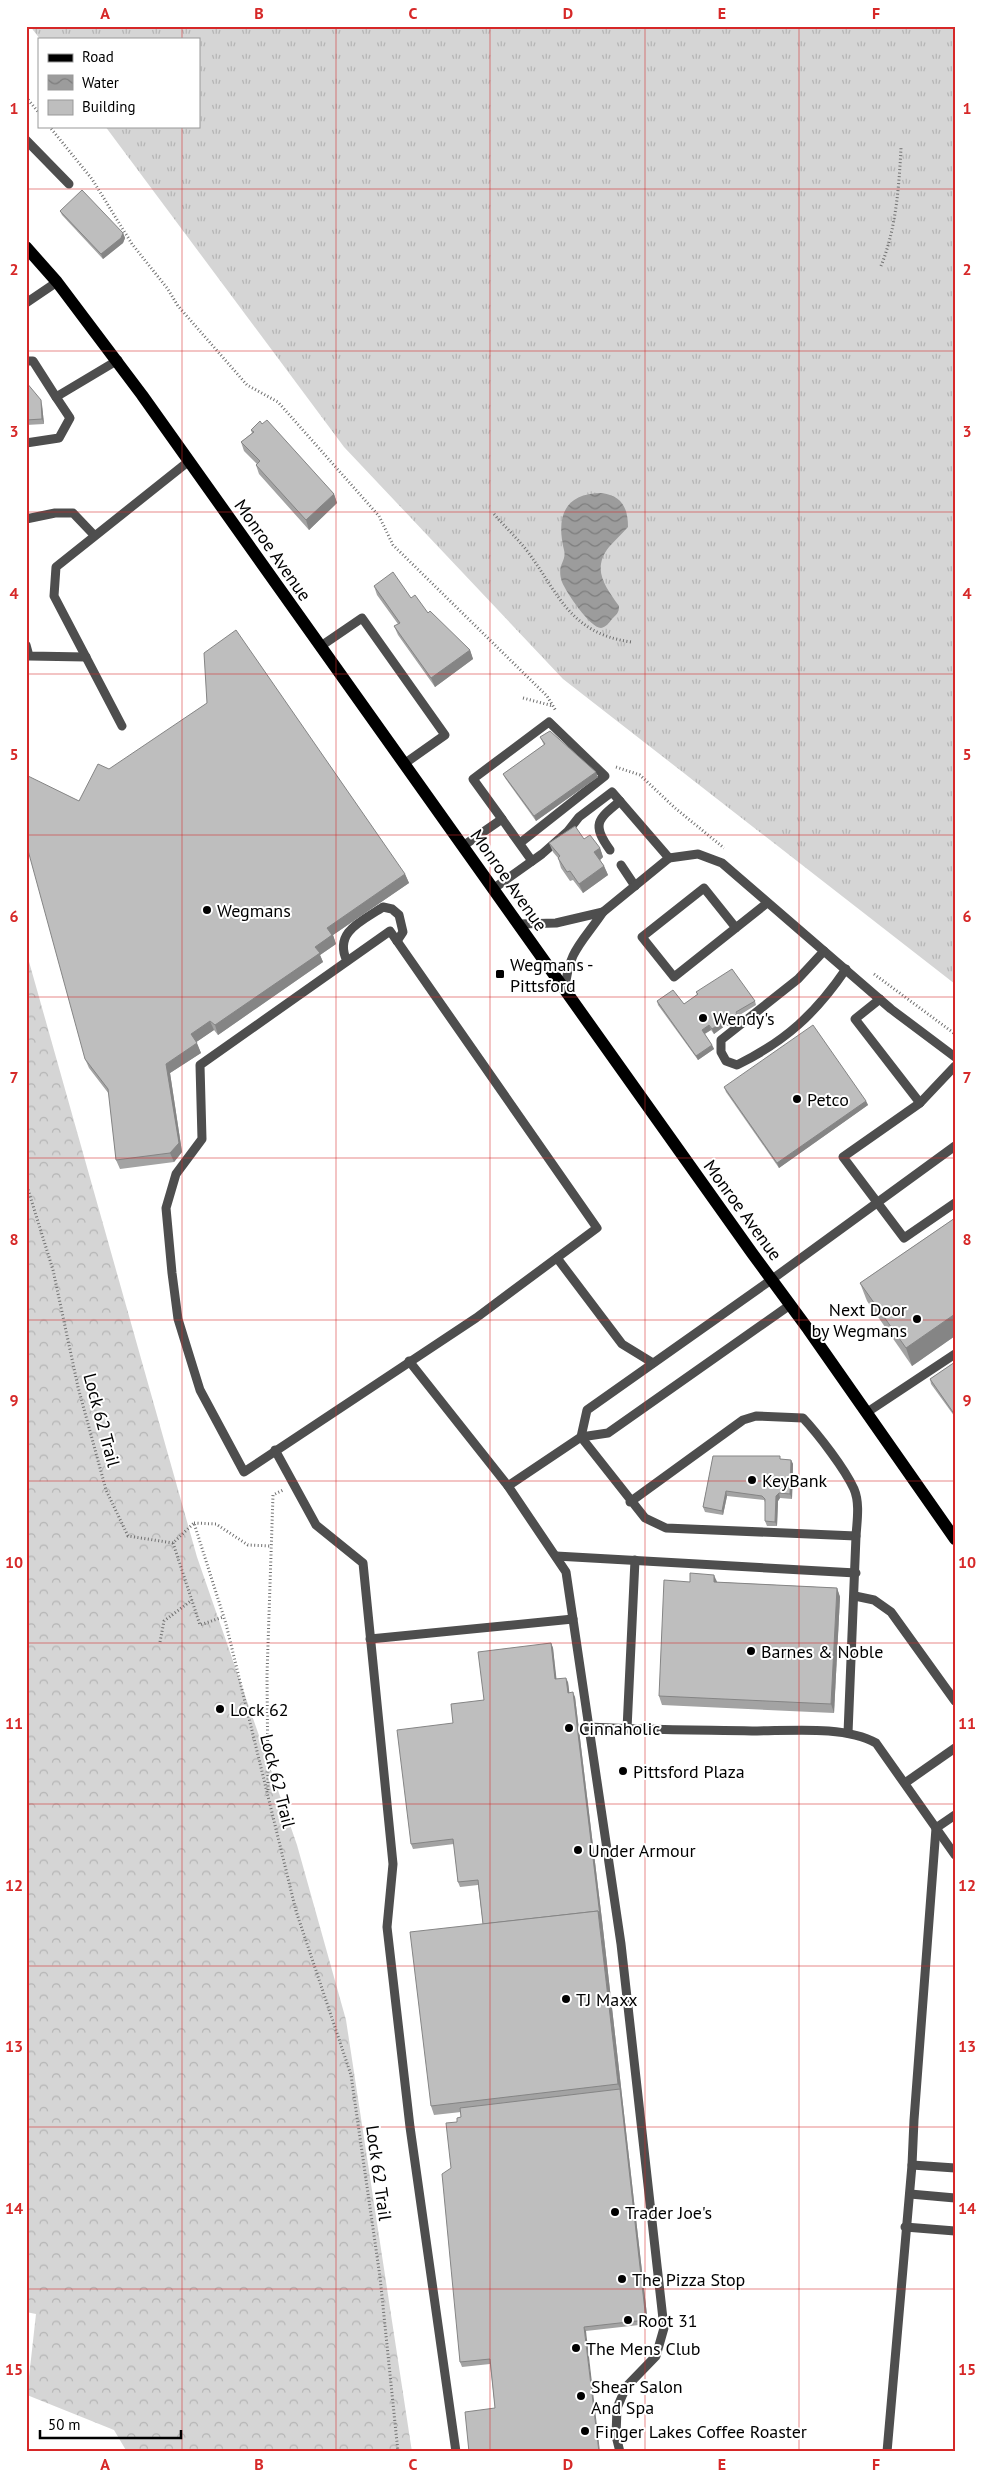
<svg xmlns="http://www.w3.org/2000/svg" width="981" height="2478" font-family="'PT Sans',sans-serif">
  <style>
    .grass { fill: url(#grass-tufts) }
    .forest { fill: url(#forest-crowns) }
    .water { fill: url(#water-waves) }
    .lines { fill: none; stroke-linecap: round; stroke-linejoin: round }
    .path { stroke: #707070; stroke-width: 3; stroke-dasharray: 1 2.5; stroke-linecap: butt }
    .lane { stroke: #4e4e4e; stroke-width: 9 }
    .primary { stroke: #000; stroke-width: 12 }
    .wall { fill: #a3a3a3 }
    .shaded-wall { fill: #858585 }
    .building { fill: #bebebe; stroke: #858585 }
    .grid { fill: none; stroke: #d62828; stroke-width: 1; stroke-opacity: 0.55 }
    .poi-dot { fill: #000; stroke: #fff; stroke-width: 2 }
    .labels { text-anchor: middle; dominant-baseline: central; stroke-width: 4; stroke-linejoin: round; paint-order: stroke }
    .street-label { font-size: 18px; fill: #000; stroke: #fff }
    .poi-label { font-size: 18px; fill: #000; stroke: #fff; text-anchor: start }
    .neatline { fill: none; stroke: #d62828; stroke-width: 2 }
    .grid-label { font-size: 16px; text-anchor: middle; font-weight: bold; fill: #d62828 }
  </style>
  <defs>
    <pattern id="grass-tufts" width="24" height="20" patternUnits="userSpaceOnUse" patternTransform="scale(1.25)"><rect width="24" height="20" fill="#d5d5d5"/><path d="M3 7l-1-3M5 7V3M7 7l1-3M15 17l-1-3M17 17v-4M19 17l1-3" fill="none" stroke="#b5b5b5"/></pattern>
    <pattern id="forest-crowns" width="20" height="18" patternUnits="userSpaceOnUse" patternTransform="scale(1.25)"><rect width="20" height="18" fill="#d5d5d5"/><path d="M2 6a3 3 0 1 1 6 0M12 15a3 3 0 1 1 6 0" fill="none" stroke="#b5b5b5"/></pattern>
    <pattern id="water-waves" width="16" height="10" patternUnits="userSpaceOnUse" patternTransform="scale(1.25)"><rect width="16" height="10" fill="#9c9c9c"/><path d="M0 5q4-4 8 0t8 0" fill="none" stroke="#7d7d7d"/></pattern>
  </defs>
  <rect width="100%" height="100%" fill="#fff"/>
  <path class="grass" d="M30 26H955V984L563 679 344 447 105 126H199V39H40Z"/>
  <path class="forest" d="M26 951 197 1557 297 1845 346 2020 412 2452H127L114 2430 27 2395 36 2314 26 2312Z"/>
  <path class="water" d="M602 493C622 496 628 508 628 527 622 534 615 540 609 547 591 570 606 587 619 606 619 613 617 614 612 619 609 623 606 627 601 628 590 628 566 592 562 582 556 564 567 562 564 550 556 517 564 493 602 493Z"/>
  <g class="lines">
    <g class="path">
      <path d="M26 97 39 113"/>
      <path d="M49 126 92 179 132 244 167 288 178 306 247 385 278 402 379 516 393 545 547 696 556 711"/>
      <path d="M881 266C896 229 899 187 901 148"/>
      <path d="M494 514C505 527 518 539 528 552 560 596 570 633 631 642"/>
      <path d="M523 698 553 706"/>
      <path d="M616 767 640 775 675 808 724 848"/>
      <path d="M874 974 955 1034"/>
      <path d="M26 1183 53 1270 78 1387 106 1490 128 1536 173 1543 194 1523 226 1624 296 1911 351 2075 380 2277 398 2452"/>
      <path d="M194 1523 216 1524 248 1545 271 1546"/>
      <path d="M173 1543 200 1625 223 1617"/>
      <path d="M160 1642 164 1621 192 1600"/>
      <path d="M268 1790 267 1675 273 1495 283 1490"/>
    </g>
    <g class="lane">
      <path d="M26 140 69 184"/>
      <path d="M26 303 57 282"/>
      <path d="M26 361H33L56 397 118 360"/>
      <path d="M26 443 59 438 70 418 56 397"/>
      <path d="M26 519 55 513H73L94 535"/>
      <path d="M26 645 29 656 86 657"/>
      <path d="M321 646 362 618 445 735 404 764"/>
      <path d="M122 726 54 596 56 567 189 461"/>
      <path d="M502 819 473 779 549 722 605 776 520 843"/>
      <path d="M463 846 502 819 532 861"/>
      <path d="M610 850C591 824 598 819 620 801"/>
      <path d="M669 858 698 854 722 863 891 1009 955 1057"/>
      <path d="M621 865 635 886"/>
      <path d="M493 889 542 854 568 831 579 817 612 792 669 858 603 912"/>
      <path d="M519 924 556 923 603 912C582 943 568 951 565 990"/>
      <path d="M736 928 704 888 642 937 674 977 767 903"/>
      <path d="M390 931 597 1228 476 1318 244 1472 200 1390 178 1319 172 1273 166 1208 176 1174 202 1139 200 1065Z"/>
      <path d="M824 951 798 979 721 1040V1052L726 1061 737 1065C786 1041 816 1013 846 969"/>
      <path d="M347 961C333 932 362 921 383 907L392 909 399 915 403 932 397 941"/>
      <path d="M880 999 855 1019 920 1103 843 1157 904 1238 955 1203"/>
      <path d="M920 1103 955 1066"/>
      <path d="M557 1258 622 1344 653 1363"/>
      <path d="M409 1361 508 1486 566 1572 621 1944 664 2328 656 2356 626 2387 617 2408 616 2436 620 2452"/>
      <path d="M866 1413 955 1354"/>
      <path d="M581 1437 645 1518 666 1528 856 1536C857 1521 860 1503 854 1489 845 1469 818 1434 803 1418L756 1416 743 1420 630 1502"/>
      <path d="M581 1437 587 1410 771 1280 955 1146"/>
      <path d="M275 1450 316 1525 363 1563 393 1864 387 1927 410 2127 456 2452"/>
      <path d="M508 1486 581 1437 608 1433 790 1305"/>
      <path d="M556 1556 856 1573"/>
      <path d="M855 1596 874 1600 891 1612 955 1701"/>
      <path d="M370 1639 573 1619"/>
      <path d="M589 1727C643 1730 698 1730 752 1731 789 1731 844 1725 876 1743L955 1855"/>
      <path d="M627 1729 635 1560"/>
      <path d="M848 1733 856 1536"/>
      <path d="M905 1783 955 1748"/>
      <path d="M936 1828 955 1815"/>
      <path d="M912 2165 955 2168"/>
      <path d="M910 2194 955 2198"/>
      <path d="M905 2227 955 2231"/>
      <path d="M887 2452 912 2165 914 2120 936 1828"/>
    </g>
    <path class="primary" d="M26 247 57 282 142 395 752 1253 808 1329 955 1539"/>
  </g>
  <g class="wall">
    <path d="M60 211 123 233 125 238 123 243 103 259 62 215Z"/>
    <path d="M26 382 42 405 44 424 26 425Z"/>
    <path d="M262 424 334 494 337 503 309 530 259 474 256 465 257 464 244 451 241 442 252 433 251 430Z"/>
    <path d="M374 586 411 598 470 650 473 659 435 687 398 635 394 626 398 624 377 595Z"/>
    <path d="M540 737 598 777 536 821 505 778 503 774 544 745Z"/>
    <path d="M109 769 405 874 409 883 333 935 336 944 320 955 323 962 218 1035 214 1030 196 1042 201 1053 170 1073 182 1152 174 1162 120 1169 116 1160 109 1094 89 1068 85 1059 79 801Z"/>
    <path d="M584 839 600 848 603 857 600 860 604 866 608 875 583 893 573 880 570 881 561 868 558 858 553 852 549 843Z"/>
    <path d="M696 992 755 1001 756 1005 738 1016 739 1019 728 1026 726 1025 714 1034 711 1030 705 1034 712 1045 714 1049 698 1060 658 1005 657 1001 684 1004 697 995Z"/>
    <path d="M724 1087 866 1101 868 1105 779 1168 726 1092Z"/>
    <path d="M955 1218V1336L912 1366 867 1301 860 1283Z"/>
    <path d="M955 1362V1417L931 1384 930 1379Z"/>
    <path d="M713 1456 791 1460 793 1464 792 1499 780 1498 778 1501 777 1526H767L765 1521V1502L764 1500 727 1496 723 1515 705 1512 703 1507Z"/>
    <path d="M717 1582 837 1588 840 1597 834 1713 662 1705 659 1696Z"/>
    <path d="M551 1643 553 1648 556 1679 568 1682 569 1693 575 1697 602 1920 648 2324 586 2331 495 2408 490 2364 462 2367 460 2362 451 2168 457 2122 461 2117V2112L434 2115 431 2106 483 1924 478 1885 460 1887 458 1882 454 1844 413 1849 411 1844 484 1700Z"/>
  </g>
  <g class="shaded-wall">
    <path d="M123 233 125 238 123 243 103 259 101 254Z"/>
    <path d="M41 400 42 405 44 424 42 419Z"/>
    <path d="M334 494 337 503 309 530 306 520Z"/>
    <path d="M470 650 473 659 435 687 431 678Z"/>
    <path d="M596 772 598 777 536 821 534 816Z"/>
    <path d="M600 848 603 857 598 862 594 852Z"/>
    <path d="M604 866 608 875 583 893 579 884Z"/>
    <path d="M405 874 409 883 333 935 336 944 320 955 323 962 218 1035 215 1025 315 947 327 928Z"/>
    <path d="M737 1014 739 1019 728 1026 726 1022Z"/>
    <path d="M725 1020 726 1025 714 1034 712 1029Z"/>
    <path d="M210 1021 214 1030 195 1043 191 1034Z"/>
    <path d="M709 1025 711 1030 704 1034 702 1030Z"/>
    <path d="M197 1043 201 1053 170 1073 182 1152 174 1162 170 1153 166 1064Z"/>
    <path d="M712 1045 714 1049 698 1060 696 1056Z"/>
    <path d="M866 1101 868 1105 779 1168 777 1163Z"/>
    <path d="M955 1314V1336L912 1366 906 1348Z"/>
    <path d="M791 1460 793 1464 792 1499 790 1494Z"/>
    <path d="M726 1491 727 1496 723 1515 722 1511Z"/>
    <path d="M779 1493 780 1498 778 1501 777 1526 775 1522 776 1496Z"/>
    <path d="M714 1575 718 1584 714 1582Z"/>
    <path d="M837 1588 840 1597 834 1713 831 1704Z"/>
    <path d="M551 1643 553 1648 557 1683 555 1679Z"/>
    <path d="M566 1678 568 1682 570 1697 568 1693Z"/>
    <path d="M573 1692 575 1697 602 1920 648 2324 646 2320 620 2089 618 2084Z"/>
    <path d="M584 2327 586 2331 600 2452H599Z"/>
  </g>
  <g class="building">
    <path d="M82 190 123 233 121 238 101 254 60 211Z"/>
    <path d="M26 382 41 400 42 419 26 420Z"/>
    <path d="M267 420 334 494 306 520 256 465 260 461 241 442 254 432 251 430 260 421 262 424Z"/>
    <path d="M393 572 411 598 415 595 428 613 430 611 470 650 431 678 394 626 400 623 374 586Z"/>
    <path d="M236 630 405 874 327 928 332 935 315 947 320 953 215 1025 210 1021 191 1034 197 1043 166 1064 179 1143 170 1153 116 1160 108 1089 85 1059 26 843V775L79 801 98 764 109 769 207 703 204 653Z"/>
    <path d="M550 731 596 772 534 816 503 774 545 744 540 737Z"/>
    <path d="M575 826 584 839 590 835 600 848 594 852 604 866 579 884 570 871 567 872 558 858 560 856 549 843Z"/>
    <path d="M732 969 755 1001 736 1012 737 1014 726 1022 725 1020 712 1029 709 1025 702 1030 712 1045 696 1056 657 1001 673 990 684 1004 698 994 696 992Z"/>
    <path d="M813 1025 866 1101 777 1163 724 1087Z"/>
    <path d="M955 1218V1314L906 1348 860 1283Z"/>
    <path d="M955 1362V1415L930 1379Z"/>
    <path d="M713 1456H780V1459L791 1460 790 1494 779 1493 776 1496 775 1522 765 1521V1499L762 1496 726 1491 722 1511 703 1507Z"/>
    <path d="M690 1573 714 1575V1582L837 1588 831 1704 659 1696 664 1580 690 1582Z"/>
    <path d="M551 1643 555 1679 566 1678 568 1693 573 1692 600 1916 598 1911 483 1924 478 1880 458 1882 453 1839 411 1844 397 1730 453 1723 451 1704 484 1700 478 1652Z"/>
    <path d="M598 1911 618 2084 431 2106 410 1932Z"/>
    <path d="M620 2089 646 2320 584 2327 599 2452H469L465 2412 495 2408 490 2359 460 2362 442 2174 451 2168 446 2123 457 2122V2118L461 2117 460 2108Z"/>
  </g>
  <path class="grid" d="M182 26V39M336 26V2452M490 26V2452M645 26V2452M799 26V2452M182 126V2452M26 189H955M26 351H955M26 512H955M26 674H955M26 835H955M26 997H955M26 1158H955M26 1320H955M26 1481H955M26 1643H955M26 1804H955M26 1966H955M26 2127H955M26 2289H955"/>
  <g class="poi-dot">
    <circle cx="207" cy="910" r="5"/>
    <rect x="495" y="969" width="10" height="10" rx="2.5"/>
    <circle cx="703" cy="1018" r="5"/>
    <circle cx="797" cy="1099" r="5"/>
    <circle cx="917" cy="1319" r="5"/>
    <circle cx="752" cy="1480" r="5"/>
    <circle cx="751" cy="1651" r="5"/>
    <circle cx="220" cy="1709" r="5"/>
    <circle cx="569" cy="1728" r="5"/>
    <circle cx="623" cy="1771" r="5"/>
    <circle cx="578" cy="1850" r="5"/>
    <circle cx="566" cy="1999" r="5"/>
    <circle cx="615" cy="2212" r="5"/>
    <circle cx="622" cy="2279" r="5"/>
    <circle cx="628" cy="2320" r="5"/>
    <circle cx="576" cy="2348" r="5"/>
    <circle cx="581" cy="2396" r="5"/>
    <circle cx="585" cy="2431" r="5"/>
  </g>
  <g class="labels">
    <g class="street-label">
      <text transform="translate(273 550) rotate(55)">Monroe Avenue</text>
      <text transform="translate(509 880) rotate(55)">Monroe Avenue</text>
      <text transform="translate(743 1210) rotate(54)">Monroe Avenue</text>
      <text transform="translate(102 1420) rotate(75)">Lock 62 Trail</text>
      <text transform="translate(278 1781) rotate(76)">Lock 62 Trail</text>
      <text transform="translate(379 2173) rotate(82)">Lock 62 Trail</text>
    </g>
    <g class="poi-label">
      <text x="217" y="910">Wegmans</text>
      <text x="510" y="964">Wegmans -<tspan x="510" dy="21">Pittsford</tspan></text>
      <text x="713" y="1018">Wendy's</text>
      <text x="807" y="1099">Petco</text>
      <text x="907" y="1309" text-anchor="end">Next Door<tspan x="907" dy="21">by Wegmans</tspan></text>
      <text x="762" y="1480">KeyBank</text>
      <text x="761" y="1651">Barnes &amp; Noble</text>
      <text x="230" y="1709">Lock 62</text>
      <text x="579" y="1728">Cinnaholic</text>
      <text x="633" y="1771">Pittsford Plaza</text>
      <text x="588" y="1850">Under Armour</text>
      <text x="576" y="1999">TJ Maxx</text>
      <text x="625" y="2212">Trader Joe's</text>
      <text x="632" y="2279">The Pizza Stop</text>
      <text x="638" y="2320">Root 31</text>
      <text x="586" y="2348">The Mens Club</text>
      <text x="591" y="2386">Shear Salon<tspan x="591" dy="21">And Spa</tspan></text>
      <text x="595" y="2431">Finger Lakes Coffee Roaster</text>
    </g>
  </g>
  <rect width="981" height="2478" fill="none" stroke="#ffffff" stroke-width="55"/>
  <rect x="38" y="38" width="162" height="90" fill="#ffffff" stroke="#999999"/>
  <rect x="48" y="54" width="25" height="8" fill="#000000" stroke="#999999"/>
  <text x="82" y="62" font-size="15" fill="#000000">Road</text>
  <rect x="48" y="75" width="25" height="15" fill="url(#water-waves)" stroke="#999999"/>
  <text x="82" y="88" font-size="15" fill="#000000">Water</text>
  <rect x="48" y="100" width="25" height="15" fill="#bebebe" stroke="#999999"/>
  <text x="82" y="112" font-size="15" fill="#000000">Building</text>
  <path d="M40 2430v8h141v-8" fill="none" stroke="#000000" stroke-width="2.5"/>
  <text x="48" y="2430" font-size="15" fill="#000000" stroke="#ffffff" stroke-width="4" paint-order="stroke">50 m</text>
  <rect x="28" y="28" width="926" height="2422" class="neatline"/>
  <g class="grid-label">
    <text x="105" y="19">A</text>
    <text x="259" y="19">B</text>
    <text x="413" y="19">C</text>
    <text x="568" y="19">D</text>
    <text x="722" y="19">E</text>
    <text x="876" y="19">F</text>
    <text x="14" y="114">1</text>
    <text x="967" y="114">1</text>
    <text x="14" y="275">2</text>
    <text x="967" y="275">2</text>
    <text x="14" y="437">3</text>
    <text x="967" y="437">3</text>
    <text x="14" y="599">4</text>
    <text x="967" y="599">4</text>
    <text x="14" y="760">5</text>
    <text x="967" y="760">5</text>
    <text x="14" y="922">6</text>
    <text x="967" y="922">6</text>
    <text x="14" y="1083">7</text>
    <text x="967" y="1083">7</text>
    <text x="14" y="1245">8</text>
    <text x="967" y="1245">8</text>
    <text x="14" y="1406">9</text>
    <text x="967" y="1406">9</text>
    <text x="14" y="1568">10</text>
    <text x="967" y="1568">10</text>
    <text x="14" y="1729">11</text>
    <text x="967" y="1729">11</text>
    <text x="14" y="1891">12</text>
    <text x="967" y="1891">12</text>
    <text x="14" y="2052">13</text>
    <text x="967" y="2052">13</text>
    <text x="14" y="2214">14</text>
    <text x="967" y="2214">14</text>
    <text x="14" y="2375">15</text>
    <text x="967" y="2375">15</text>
    <text x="105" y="2470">A</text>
    <text x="259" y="2470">B</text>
    <text x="413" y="2470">C</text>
    <text x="568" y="2470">D</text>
    <text x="722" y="2470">E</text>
    <text x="876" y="2470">F</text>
  </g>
</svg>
